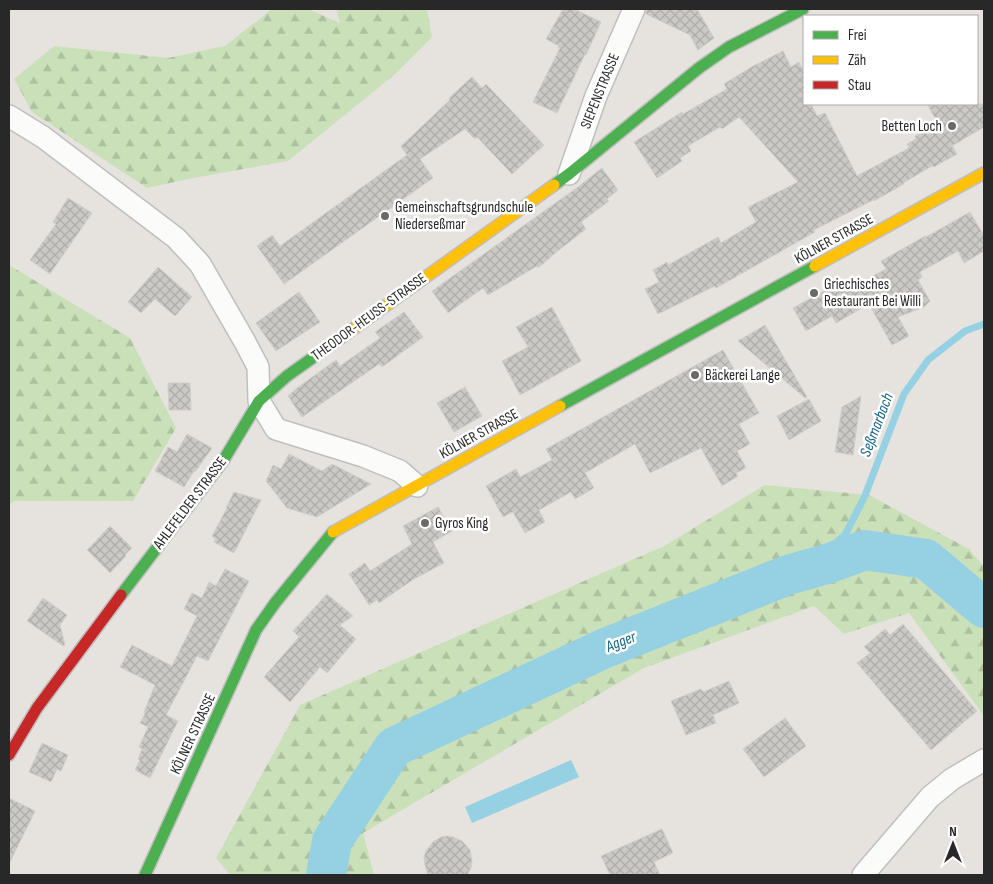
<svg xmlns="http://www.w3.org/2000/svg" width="993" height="884" font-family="'Sofia Sans Condensed',sans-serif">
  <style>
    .forest { fill: url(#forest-firs) }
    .water { fill: #96d0e3 }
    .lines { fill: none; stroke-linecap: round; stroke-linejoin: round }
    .stream { stroke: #96d0e3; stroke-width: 7 }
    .river { stroke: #96d0e3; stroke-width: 40 }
    .building { fill: url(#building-cross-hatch); stroke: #d1cfca }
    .street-casing { stroke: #c0bfbf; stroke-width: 24 }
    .fast-casing { stroke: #c0bfbf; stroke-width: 14 }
    .slow-casing { stroke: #c0bfbf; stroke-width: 14 }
    .jam-casing { stroke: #c0bfbf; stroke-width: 14 }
    .street { stroke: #fbfbfa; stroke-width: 21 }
    .fast { stroke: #4caf50; stroke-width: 11 }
    .slow { stroke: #ffc107; stroke-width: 11 }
    .jam { stroke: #c62828; stroke-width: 11 }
    .poi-dot { fill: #6a6968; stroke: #fff; stroke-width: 2 }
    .labels { text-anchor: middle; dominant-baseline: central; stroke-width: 5; stroke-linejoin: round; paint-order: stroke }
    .street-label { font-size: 15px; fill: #282828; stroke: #fff }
    .poi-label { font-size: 15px; fill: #282828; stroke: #fff; text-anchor: start }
    .water-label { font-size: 16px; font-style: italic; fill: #17658e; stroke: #fff }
  </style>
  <defs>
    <pattern id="forest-firs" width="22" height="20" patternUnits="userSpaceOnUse" patternTransform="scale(1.25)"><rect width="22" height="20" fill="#c9e0b9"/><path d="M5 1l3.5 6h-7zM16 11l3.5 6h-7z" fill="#adc09f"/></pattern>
    <pattern id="building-cross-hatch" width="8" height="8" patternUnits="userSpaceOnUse" patternTransform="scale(1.25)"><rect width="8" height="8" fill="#cbc9c5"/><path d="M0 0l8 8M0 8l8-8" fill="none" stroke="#aeada9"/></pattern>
  </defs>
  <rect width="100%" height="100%" fill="#e6e3de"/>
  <g class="forest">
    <path d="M272 9H308L340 23 336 9H427L432 37 394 75 288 161 188 179 147 188 32 112 14 79 54 46 168 58 225 46Z"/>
    <path d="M9 265 130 338 176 428 133 501H14L9 505Z"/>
    <path d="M765 485 869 495 969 549 984 567V716L909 613 844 634 814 606 644 668 363 833 374 875H230L216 858 300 705 664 546Z"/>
  </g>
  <path class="water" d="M571 760 579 777 472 823 465 807Z"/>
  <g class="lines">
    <path class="stream" d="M830 563 837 542 845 535 864 498 904 394 928 360 965 331 984 324"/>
    <path class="river" d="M326 875 332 841 394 747 603 649 788 575 830 563 865 550 926 559 984 608"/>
  </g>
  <g class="building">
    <path d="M563 9H574L601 22 586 55 585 54 557 113 533 102 560 48 558 47 559 46 546 39Z"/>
    <path d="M646 9H697L714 38 698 50 690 35 646 14Z"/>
    <path d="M783 51 791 67 799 62 804 72V104H811L817 116 825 113 857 176 909 148 907 144 916 139 915 136 938 123 927 104H984V127L952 146 957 154 934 167 932 166 903 183 904 184 874 201 873 200 814 230 815 232 716 288 715 286 658 314 645 289 659 282 653 270 667 262 668 265 718 237 721 243 756 222 748 207 798 182 739 117 722 129 720 127 688 146 691 151 680 158 682 161 657 178 634 142 682 112 683 114 727 89 724 84 753 66Z"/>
    <path d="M472 77 482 88 486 84 544 145 512 174 477 137 475 139 465 129 420 159 433 178 284 284 257 246 272 235 280 246 407 155 401 146 450 100 449 98Z"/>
    <path d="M602 168 618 190 607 199 609 201 581 222 586 229 559 250 538 268 537 266 488 295 483 288 448 313 432 291 578 187Z"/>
    <path d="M68 198 92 213 50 274 30 260 56 224 53 222Z"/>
    <path d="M970 212 984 236V251L964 263 958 251 920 272 922 277 918 280 930 301 924 307 898 317 909 336 892 345 869 304 836 323 832 316 806 331 793 308 841 282 846 290 886 269 881 261 925 236 926 237Z"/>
    <path d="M158 267 192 297 175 316 155 299 141 313 128 302Z"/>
    <path d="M299 292 320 322 276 351 256 323Z"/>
    <path d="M552 307 581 361 520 395 502 361 528 347 516 327Z"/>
    <path d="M404 312 423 337 382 367 379 364 302 417 288 396 297 388 336 360 340 366 380 338 375 332Z"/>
    <path d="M765 325 807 397 805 398 738 341Z"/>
    <path d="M723 350 759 413 739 424 750 444 737 451 746 468 736 473 738 476 722 486 701 448 650 473 635 444 585 473 594 488 575 499 571 492 539 510 545 522 525 533 513 512 503 517 486 486 516 469 520 477 552 460 546 449Z"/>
    <path d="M168 383H190L191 410H169Z"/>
    <path d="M465 387 482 416 454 432 437 403Z"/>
    <path d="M861 396 853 455 835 452 842 407Z"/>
    <path d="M809 399 821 421 789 440 777 416Z"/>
    <path d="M187 434 212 448 195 472 194 471 184 487 155 471 168 447 177 452Z"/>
    <path d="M289 454 322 471 332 464 371 484 317 517 287 508 266 481 273 465 281 469Z"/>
    <path d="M234 492 261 500 234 553 214 542 216 539 212 536 227 508H226Z"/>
    <path d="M438 507 452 531 433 542 444 563 414 579 379 603 377 600 369 605 349 574 365 563 370 571 412 544 403 526Z"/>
    <path d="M110 526 132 548 125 555 126 556 110 573 87 550Z"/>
    <path d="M225 569 249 581 208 661 197 656 166 715 178 721 150 778 135 770 140 760 138 759 142 749 139 747 148 727 140 723 145 714 144 712 155 685 120 667 132 645 172 666 197 616 184 609 192 593 202 598 209 582 216 586Z"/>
    <path d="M327 594 353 616 340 625 356 639 327 673 320 667 290 702 264 677 299 637 293 631Z"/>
    <path d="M43 598 67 615 60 625 65 645 63 646 27 621Z"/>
    <path d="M903 624 977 711 931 750 857 663 870 653 864 647 885 629 890 635Z"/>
    <path d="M729 681 739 703 713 715 716 723 686 735 671 701 701 689 703 692Z"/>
    <path d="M785 718 806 746 764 777 743 749Z"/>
    <path d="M42 743 68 755 61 771 57 769 51 782 29 772Z"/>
    <path d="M9 798 35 811 9 864Z"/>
    <path d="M662 829 673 853 654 862 660 875H610L601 856Z"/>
    <path d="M447 836 453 837 462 841 470 850 472 861 471 868 467 875H428L425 865 424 857 426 851 433 842 441 837Z"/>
  </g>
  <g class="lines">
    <defs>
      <g id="street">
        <path d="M9 116 43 137 176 238 200 264 245 342 258 367 259 401 276 429 363 456 400 471 417 486"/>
        <path d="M569 174 596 96 634 9"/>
        <path d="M863 875 930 797 952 779 984 760"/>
      </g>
      <g id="fast">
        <path d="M554 185 569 174 699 68 729 47 803 9"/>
        <path d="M560 406 815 266"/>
        <path d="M121 595 223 461 259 401 287 376 356 327"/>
        <path d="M145 875 256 630 275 603 333 532"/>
      </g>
      <g id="slow">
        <path d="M815 266 984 173"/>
        <path d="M356 327 554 185"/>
        <path d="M333 532 560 406"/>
      </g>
      <path id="jam" d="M9 755 37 708 121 595"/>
    </defs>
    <use href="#street" class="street-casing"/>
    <use href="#fast" class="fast-casing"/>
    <use href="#slow" class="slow-casing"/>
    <use href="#jam" class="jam-casing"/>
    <use href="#street" class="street"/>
    <use href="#fast" class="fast"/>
    <use href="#slow" class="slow"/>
    <use href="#jam" class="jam"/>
  </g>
  <g class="poi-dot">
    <circle cx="952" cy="126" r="5"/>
    <circle cx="385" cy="216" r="5"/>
    <circle cx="814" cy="293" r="5"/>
    <circle cx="695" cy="375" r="5"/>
    <circle cx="425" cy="523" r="5"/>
  </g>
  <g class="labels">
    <g class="street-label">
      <text transform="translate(600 91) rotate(-68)">SIEPENSTRASSE</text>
      <text transform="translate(834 239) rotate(-29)">KÖLNER STRASSE</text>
      <text transform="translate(369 317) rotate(-36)">THEODOR-HEUSS-STRASSE</text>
      <text transform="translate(479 434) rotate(-29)">KÖLNER STRASSE</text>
      <text transform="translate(190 503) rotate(-53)">AHLEFELDER STRASSE</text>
      <text transform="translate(193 734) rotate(-65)">KÖLNER STRASSE</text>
    </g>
    <g class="poi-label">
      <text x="942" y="126" text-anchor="end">Betten Loch</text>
      <text x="395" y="207">Gemeinschaftsgrundschule<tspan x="395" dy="17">Niederseßmar</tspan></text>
      <text x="824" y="284">Griechisches<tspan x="824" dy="17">Restaurant Bei Willi</tspan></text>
      <text x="705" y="375">Bäckerei Lange</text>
      <text x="435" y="523">Gyros King</text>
    </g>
    <g class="water-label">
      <text transform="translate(877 425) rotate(-69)">Seßmarbach</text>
      <text transform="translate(621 642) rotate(-22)">Agger</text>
    </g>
  </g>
  <rect width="993" height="884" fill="none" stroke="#282828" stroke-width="20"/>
  <rect x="803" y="15" width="175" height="90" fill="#ffffff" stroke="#a9a9a9"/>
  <rect x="813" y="31" width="25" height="8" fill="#4caf50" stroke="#a9a9a9"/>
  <text x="848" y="40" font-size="15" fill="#282828">Frei</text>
  <rect x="813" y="56" width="25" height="8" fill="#ffc107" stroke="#a9a9a9"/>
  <text x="848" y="65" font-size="15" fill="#282828">Zäh</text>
  <rect x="813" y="81" width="25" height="8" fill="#c62828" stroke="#a9a9a9"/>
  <text x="848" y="90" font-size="15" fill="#282828">Stau</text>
  <g transform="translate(953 844)" stroke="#ffffff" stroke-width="4" paint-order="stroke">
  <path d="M0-4L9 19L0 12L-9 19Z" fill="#282828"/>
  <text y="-8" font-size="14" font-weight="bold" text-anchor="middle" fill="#282828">N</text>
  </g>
</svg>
